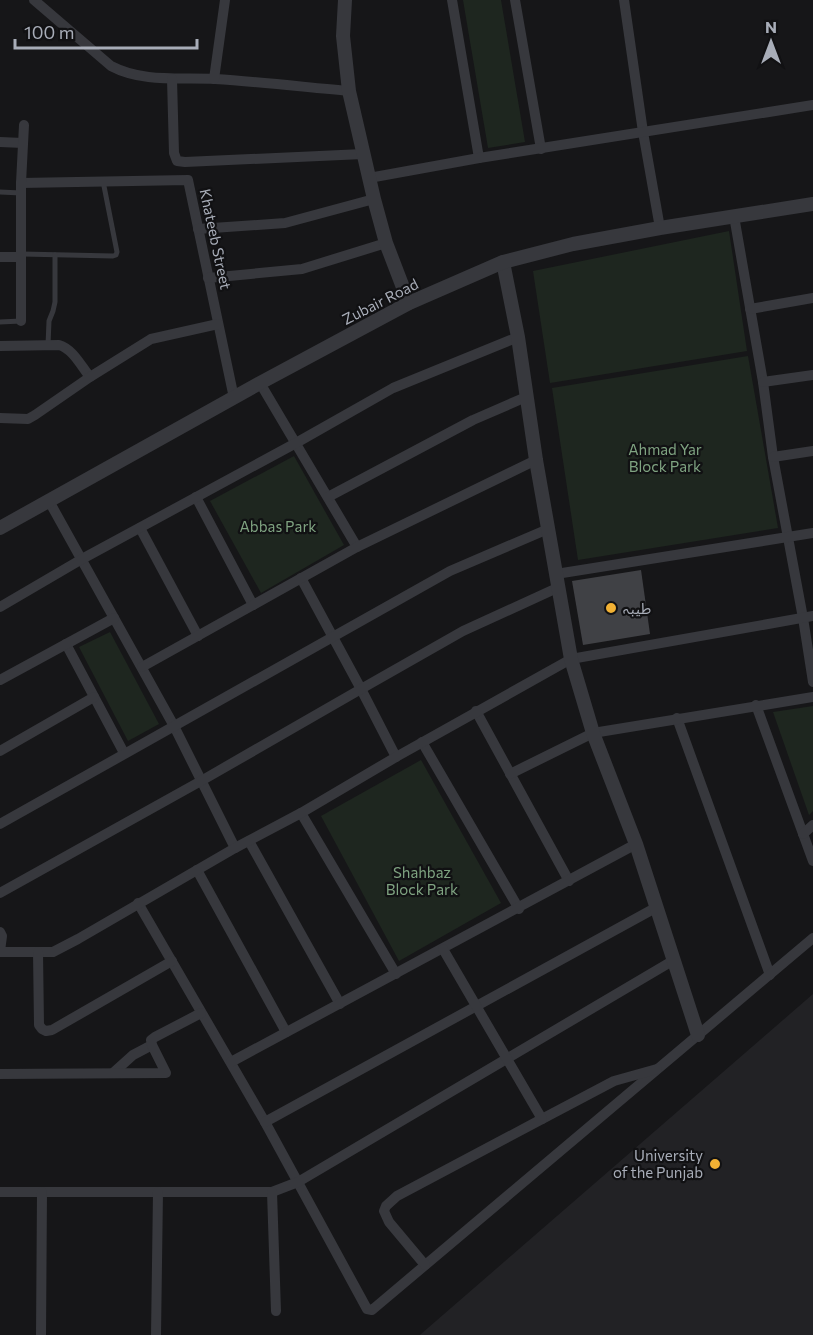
<svg xmlns="http://www.w3.org/2000/svg" width="813" height="1335" font-family="Commissioner,'Noto Sans Arabic',sans-serif">
  <style>
    .built { fill: #222225 }
    .green { fill: #1e261f }
    .building { fill: #404145 }
    .lines { fill: none; stroke-linecap: round; stroke-linejoin: round }
    .service { stroke: #37383d; stroke-width: 5 }
    .minor { stroke: #37383d; stroke-width: 10 }
    .tertiary { stroke: #37383d; stroke-width: 14 }
    .poi-dot { fill: #f2b134; stroke: #111113; stroke-width: 2 }
    .labels { text-anchor: middle; dominant-baseline: central; stroke-width: 4.5; stroke-linejoin: round; paint-order: stroke }
    .street-label { font-size: 15px; fill: #a8adb8; stroke: #111113 }
    .park-label { font-size: 15px; fill: #7fa381; stroke: #111113 }
    .poi-label { font-size: 15px; fill: #a8adb8; stroke: #111113; text-anchor: start }
  </style>
  <rect width="100%" height="100%" fill="#161618"/>
  <path class="built" d="M813 994V1335H420L421 1334Z"/>
  <g class="green">
    <path d="M463 0H501L525 142 488 148Z"/>
    <path d="M729 231 747 351 550 383 533 271Z"/>
    <path d="M748 356 778 528 578 560 552 388Z"/>
    <path d="M294 456 344 545 261 593 210 501Z"/>
    <path d="M110 632 159 724 128 741 79 647Z"/>
    <path d="M813 706V811L809 815 773 712Z"/>
    <path d="M421 760 501 903 399 961 321 816Z"/>
  </g>
  <path class="building" d="M641 570 650 634 583 645 572 581Z"/>
  <g class="lines">
    <g class="service">
      <path d="M0 192 21 193"/>
      <path d="M22 254 113 256 116 255 117 252 103 181"/>
      <path d="M0 322 21 321"/>
      <path d="M48 345 49 321 53 311 55 302V255"/>
    </g>
    <g class="minor">
      <path d="M34 0 111 66C143 83 181 77 215 79 260 82 304 87 349 91"/>
      <path d="M452 0 479 158"/>
      <path d="M515 0 541 149"/>
      <path d="M624 0 643 132 660 228"/>
      <path d="M172 79 174 153 177 161 185 162 363 154"/>
      <path d="M214 79 225 0"/>
      <path d="M0 142 23 143"/>
      <path d="M369 178 479 158 813 105"/>
      <path d="M21 183 188 180 234 398"/>
      <path d="M734 216 763 382 773 457 803 618 813 682"/>
      <path d="M198 229 285 223 374 199"/>
      <path d="M0 257H21"/>
      <path d="M208 278 302 269 386 243"/>
      <path d="M750 309 813 298"/>
      <path d="M21 321V183L24 125"/>
      <path d="M0 346 59 345C73 349 81 366 90 377"/>
      <path d="M763 382 813 375"/>
      <path d="M260 383 357 547"/>
      <path d="M0 418 28 419 35 415 90 377 151 339 218 324"/>
      <path d="M773 457 813 451"/>
      <path d="M196 497 253 605"/>
      <path d="M328 497 473 420 526 397"/>
      <path d="M49 501 174 726 235 848"/>
      <path d="M140 528 198 636"/>
      <path d="M556 574 813 533"/>
      <path d="M301 578 361 689 396 757"/>
      <path d="M0 607 82 559 296 443 393 388 518 337"/>
      <path d="M66 644 124 753"/>
      <path d="M142 667 357 547 536 460"/>
      <path d="M0 680 114 618"/>
      <path d="M756 705 813 861"/>
      <path d="M476 711 569 881"/>
      <path d="M677 718 770 975"/>
      <path d="M422 742 519 909"/>
      <path d="M0 751 94 697"/>
      <path d="M510 774 593 733 813 697"/>
      <path d="M301 813 396 974"/>
      <path d="M0 824 450 571 548 529"/>
      <path d="M803 834 813 825"/>
      <path d="M249 841 340 1004"/>
      <path d="M197 870 286 1032"/>
      <path d="M0 893 201 781 361 689 463 631 557 588"/>
      <path d="M138 903 265 1122 367 1309 372 1310 813 938"/>
      <path d="M0 932 2 936 0 951"/>
      <path d="M0 952H53L78 939 235 848 301 813 396 757 571 659 813 616"/>
      <path d="M38 952 39 1025 42 1029 46 1031 52 1030 172 961"/>
      <path d="M231 1062 636 844"/>
      <path d="M113 1073 133 1055 152 1045"/>
      <path d="M0 1074 166 1073 152 1045 151 1040 155 1037 201 1013"/>
      <path d="M542 1119 614 1081 657 1069"/>
      <path d="M265 1122 657 907"/>
      <path d="M0 1192H272L298 1182 674 960"/>
      <path d="M272 1192 276 1311"/>
      <path d="M425 1265 389 1222 384 1211 386 1206 397 1196 542 1119 443 949"/>
      <path d="M41 1335 42 1192"/>
      <path d="M156 1335 158 1192"/>
    </g>
    <g class="tertiary">
      <path d="M345 0 343 36 349 91 374 199 386 243 409 303"/>
      <path d="M503 262 518 337 536 460 571 659 593 733 636 844 698 1035"/>
      <path d="M0 528 260 383 409 303 503 262 573 244 660 228 813 204"/>
    </g>
  </g>
  <g class="poi-dot">
    <circle cx="611" cy="608" r="6"/>
    <circle cx="715" cy="1164" r="6"/>
  </g>
  <g class="labels">
    <g class="street-label">
      <text transform="translate(216 239) rotate(78)">Khateeb Street</text>
      <text transform="translate(380 301) rotate(-27)">Zubair Road</text>
    </g>
    <g class="park-label">
      <text x="665" y="449">Ahmad Yar<tspan x="665" dy="17">Block Park</tspan></text>
      <text x="278" y="526">Abbas Park</text>
      <text x="422" y="872">Shahbaz<tspan x="422" dy="17">Block Park</tspan></text>
    </g>
    <g class="poi-label">
      <text x="623" y="608">طیبہ</text>
      <text x="703" y="1155" text-anchor="end">University<tspan x="703" dy="17">of the Punjab</tspan></text>
    </g>
  </g>
  <g transform="translate(771 42)" stroke="#111113" stroke-width="4.5" paint-order="stroke">
  <path d="M0-4.5L10 22L0 15L-10 22Z" fill="#a8adb8"/>
  <text y="-9" font-size="16" font-weight="bold" text-anchor="middle" fill="#a8adb8">N</text>
  </g>
  <path d="M15 39v9h182v-9" fill="none" stroke="#a8adb8" stroke-width="3"/>
  <text x="24" y="39" font-size="18" fill="#a8adb8" stroke="#111113" stroke-width="4.5" paint-order="stroke">100 m</text>
</svg>
